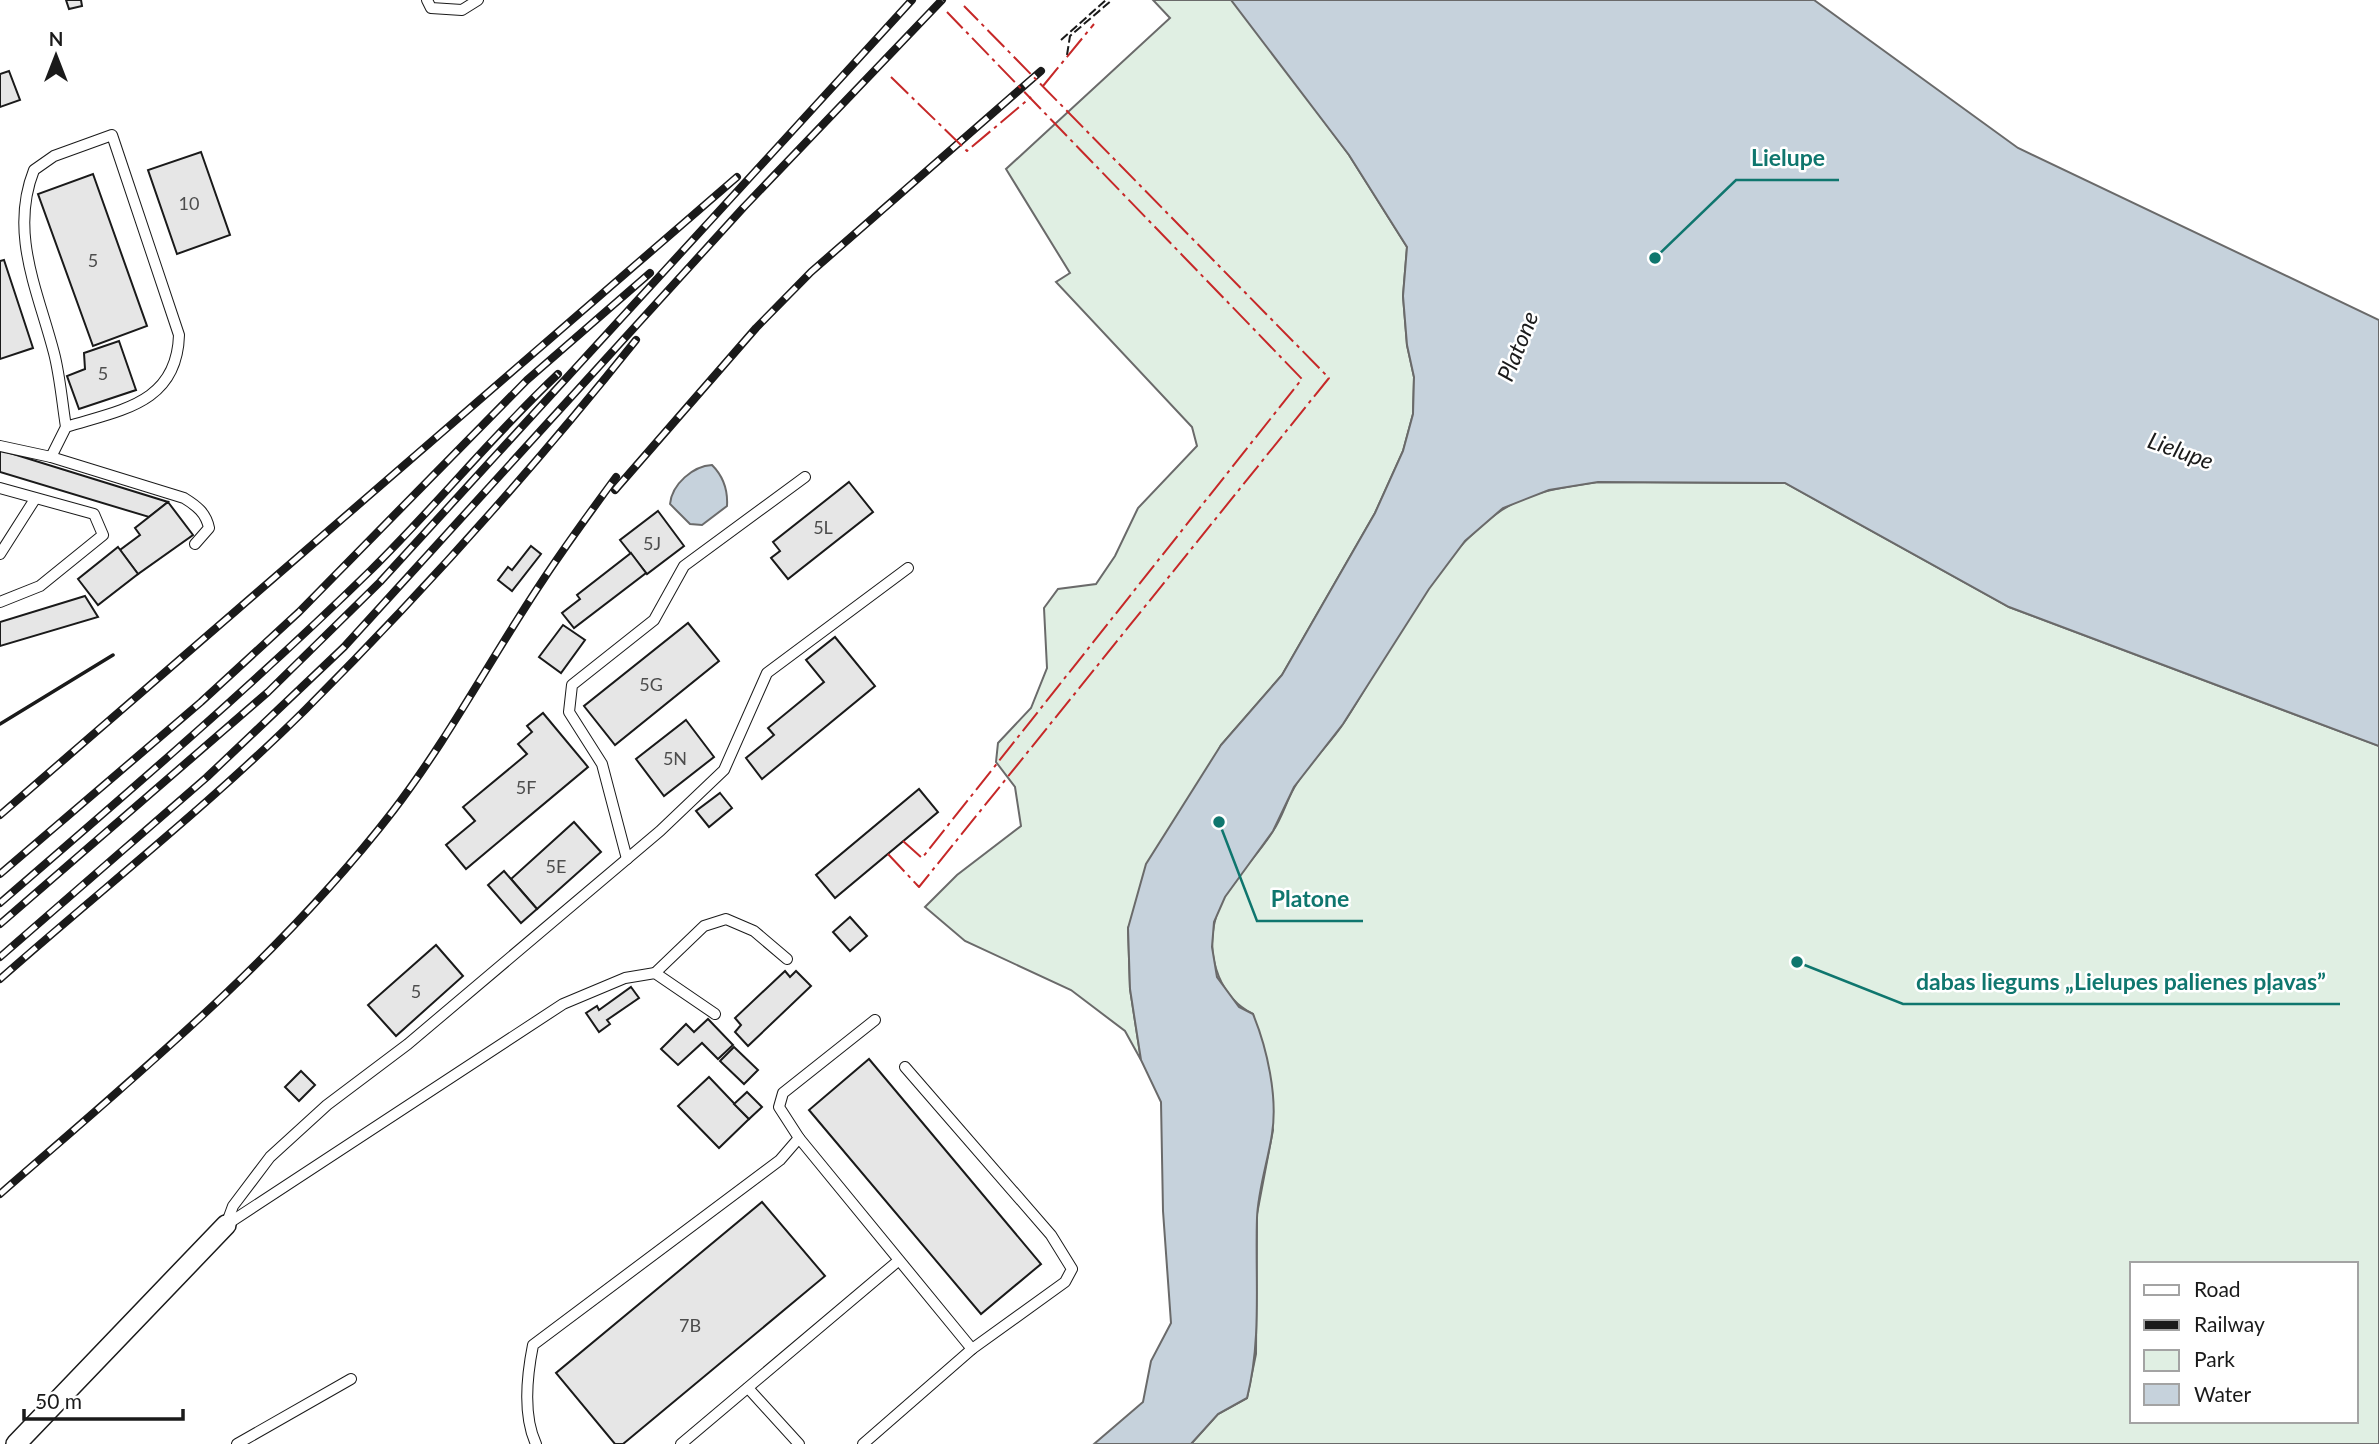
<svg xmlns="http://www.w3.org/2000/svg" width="2379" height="1444" font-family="Lato,sans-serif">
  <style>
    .green { fill: #e0efe3; stroke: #6a6a6a; stroke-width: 2; fill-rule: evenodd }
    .water { fill: #c6d2dc; stroke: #6a6a6a; stroke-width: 2 }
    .building { fill: #e6e6e6; stroke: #1a1a1a; stroke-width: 2 }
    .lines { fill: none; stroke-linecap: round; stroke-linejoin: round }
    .lane-casing { stroke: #1a1a1a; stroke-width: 12 }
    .street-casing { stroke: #1a1a1a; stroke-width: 22 }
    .lane { stroke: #fff; stroke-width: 10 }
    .street { stroke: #fff; stroke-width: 19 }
    .rail-casing { stroke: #1a1a1a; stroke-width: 8 }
    .rail { stroke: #fff; stroke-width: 5; stroke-dasharray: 16; stroke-linecap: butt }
    .fence { stroke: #1a1a1a; stroke-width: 2; stroke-dasharray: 9 3.5; stroke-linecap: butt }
    .wall { stroke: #1a1a1a; stroke-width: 3.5 }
    .power { stroke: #c62828; stroke-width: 2; stroke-dasharray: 24 5 3.5 5; stroke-linecap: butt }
    .labels { text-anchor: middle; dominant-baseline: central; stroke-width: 5; stroke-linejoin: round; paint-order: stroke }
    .number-label { font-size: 18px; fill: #4d4d4d }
    .water-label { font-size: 23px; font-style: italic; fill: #1a1a1a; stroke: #fff }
    .leader { fill: none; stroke: #0f766e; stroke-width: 2.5 }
    .callout-dot { fill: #0f766e; stroke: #fff; stroke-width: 2.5 }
    .callout-label { font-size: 23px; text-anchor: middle; font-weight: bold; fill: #0f766e; stroke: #fff; stroke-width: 5; stroke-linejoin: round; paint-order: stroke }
  </style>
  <rect width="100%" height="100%" fill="#fff"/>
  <g class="green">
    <path d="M1153 0H1234L1349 155 1407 247 1403 296 1407 345 1414 377 1413 414 1403 451 1375 513 1282 675 1221 745 1128 928 1130 989 1141 1060 1125 1031 1071 990 965 941 925 907 957 875 1021 826 1015 787 996 762 998 743 1031 708 1047 668 1044 608 1058 589 1096 584 1115 556 1138 508 1197 446 1192 427 1056 282 1070 273 1006 169 1170 18Z"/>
    <path d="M1598 482 1785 483 2009 607 2379 746V1444H1191L1218 1414 1247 1398 1256 1354 1257 1214 1273 1130 1253 1014C1221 998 1207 960 1214 925 1221 887 1254 862 1273 831 1282 818 1286 802 1294 788 1307 764 1330 745 1345 721 1390 652 1433 556 1502 510 1530 491 1566 487 1598 482ZM2132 1264H2356V1421H2132Z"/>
  </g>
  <g class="water">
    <path d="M1231 0H1814L2018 148 2379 320V746L2009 607 1785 483 1598 482 1549 490 1503 508 1465 541 1429 589 1343 724 1294 787 1273 831 1225 897 1214 922 1212 947 1217 977 1239 1007 1253 1014C1267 1048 1278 1097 1272 1134 1268 1161 1258 1190 1257 1218 1255 1278 1262 1339 1247 1398L1218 1414 1191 1444H1094L1143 1402 1151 1361 1171 1323 1163 1211 1161 1102 1141 1060 1130 989 1128 928 1146 864 1221 745 1282 675 1375 513 1403 451 1413 414 1414 377 1407 345 1403 296 1407 247 1349 155Z"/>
    <path d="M712 465C723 476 728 490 727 506L702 525 690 524 670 504C672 484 693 466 712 465Z"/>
  </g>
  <g class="building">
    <path d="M66 0H81L82 6 69 9Z"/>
    <path d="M9 71 20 100 0 107V74Z"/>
    <path d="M201 152 230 235 177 254 148 170Z"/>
    <path d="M93 174 147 326 93 346 38 194Z"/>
    <path d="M4 260 33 348 0 359V261Z"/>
    <path d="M119 341 136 390 79 409 67 376 85 369 84 353Z"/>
    <path d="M0 450 168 502 149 517 0 472Z"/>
    <path d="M849 482 873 512 788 579 771 558 780 551 773 542Z"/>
    <path d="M168 502 193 535 138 574 120 550 140 535 135 528Z"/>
    <path d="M658 511 684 546 647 574 620 540Z"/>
    <path d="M531 546 541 554 512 591 498 580 508 567 512 570Z"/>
    <path d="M118 547 138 574 98 605 78 579Z"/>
    <path d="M631 553 646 573 574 628 562 613 580 599 577 595Z"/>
    <path d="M85 596 98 617 0 646V622Z"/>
    <path d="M688 623 719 661 615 745 584 706Z"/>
    <path d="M563 625 585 640 561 673 539 657Z"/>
    <path d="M835 637 875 686 762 779 746 758 774 735 768 728 824 682 806 660Z"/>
    <path d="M543 713 588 767 466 869 446 845 475 821 463 807 527 754 518 744 532 732 527 726Z"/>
    <path d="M686 720 714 757 664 796 636 759Z"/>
    <path d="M919 789 938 812 835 898 816 875Z"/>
    <path d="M720 793 732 808 709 827 696 811Z"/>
    <path d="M574 822 601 852 537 909 511 879Z"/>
    <path d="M504 871 537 909 521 923 488 885Z"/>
    <path d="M850 917 867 936 850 951 833 932Z"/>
    <path d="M436 945 463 976 396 1036 368 1005Z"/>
    <path d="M785 971 790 977 796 971 811 986 748 1046 735 1032 741 1025 735 1018Z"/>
    <path d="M631 987 639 998 607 1020 610 1024 599 1032 586 1013 597 1006 599 1010Z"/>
    <path d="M708 1019 733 1045 718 1059 702 1043 678 1065 661 1049 686 1024 694 1032Z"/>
    <path d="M734 1047 758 1070 744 1084 720 1061Z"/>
    <path d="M869 1059 1041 1264 981 1314 809 1110Z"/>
    <path d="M301 1071 315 1085 299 1101 285 1087Z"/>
    <path d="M709 1077 749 1119 719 1148 678 1106Z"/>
    <path d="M747 1092 762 1107 749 1119 734 1104Z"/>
    <path d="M762 1202 825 1276 623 1444H615L556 1373Z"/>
  </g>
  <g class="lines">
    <defs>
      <g id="lane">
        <path d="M427 0 431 8 462 10 478 0"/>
        <path d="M0 446 51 457 184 498C197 506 206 513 209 528L195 544"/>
        <path d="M51 457 66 427C120 410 177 404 179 335L112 135 54 156 34 170C9 233 38 291 54 353 60 376 62 402 66 427"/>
        <path d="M0 488 94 514 103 535 40 586 0 602"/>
        <path d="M0 554 35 499"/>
        <path d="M627 859 602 764 569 712 572 685 654 620 684 566 805 477"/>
        <path d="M655 973 704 926 726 919 754 931 787 959"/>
        <path d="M799 1138 972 1349"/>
        <path d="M226 1225 233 1206 270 1157 327 1105 408 1044 660 831 724 770 767 673 908 568"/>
        <path d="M226 1225 563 1004 625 978 655 973 715 1014"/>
        <path d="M748 1388 799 1444"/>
        <path d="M237 1444 351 1379"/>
        <path d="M536 1444C523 1416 527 1375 533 1345L780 1160 799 1138 779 1107 783 1093 875 1020"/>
        <path d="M681 1444 898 1261"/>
        <path d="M863 1444 972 1349 1065 1282 1072 1269 1051 1235 905 1067"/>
      </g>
      <path id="street" d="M16 1444 226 1225"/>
    </defs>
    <use href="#lane" class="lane-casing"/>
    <use href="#street" class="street-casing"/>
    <use href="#lane" class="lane"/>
    <use href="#street" class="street"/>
    <defs>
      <g id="rail">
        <path d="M615 490 756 328 811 272 1041 71"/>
        <path d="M0 815 737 177"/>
        <path d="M0 874 201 702 299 612 527 380 650 273"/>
        <path d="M0 903C126 794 252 686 371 570 436 506 492 436 558 374"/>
        <path d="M0 924 268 692 380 582 912 0"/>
        <path d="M0 957 207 777 344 647 743 208 942 0"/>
        <path d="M0 979C102 889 209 805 305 710 422 593 533 469 636 340"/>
        <path d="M0 1194C139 1073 280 957 393 811 449 738 492 656 543 580 566 545 591 511 616 477"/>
      </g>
    </defs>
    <use href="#rail" class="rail-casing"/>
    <use href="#rail" class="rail"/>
    <g class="fence">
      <path d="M1061 40 1106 0"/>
      <path d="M1067 55 1070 36 1112 0"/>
    </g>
    <path class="wall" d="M0 724 113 655"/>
    <g class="power">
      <path d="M891 77 967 151 1031 97"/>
      <path d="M1043 86 1094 24"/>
      <path d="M903 841 922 858 1302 379 947 12"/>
      <path d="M888 854 919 887 1329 378 964 6"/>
    </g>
  </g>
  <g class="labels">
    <g class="number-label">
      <text x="189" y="203">10</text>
      <text x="93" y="260">5</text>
      <text x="103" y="373">5</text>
      <text x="823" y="527">5L</text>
      <text x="652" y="543">5J</text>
      <text x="651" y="684">5G</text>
      <text x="675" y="758">5N</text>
      <text x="526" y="787">5F</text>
      <text x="556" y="866">5E</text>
      <text x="416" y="991">5</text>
      <text x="690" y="1325">7B</text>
    </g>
    <g class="water-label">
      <text transform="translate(1517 346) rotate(-68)">Platone</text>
      <text transform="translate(2181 450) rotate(20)">Lielupe</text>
    </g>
  </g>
  <path class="leader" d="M1655 258L1736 180H1839M1219 822L1257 921H1363M1797 962L1903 1004H2340"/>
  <g class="callout-dot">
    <circle cx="1655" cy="258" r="7"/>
    <circle cx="1219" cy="822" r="7"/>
    <circle cx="1797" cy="962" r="7"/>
  </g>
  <g class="callout-label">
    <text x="1788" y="166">Lielupe</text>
    <text x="1310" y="907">Platone</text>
    <text x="2121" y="990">dabas liegums „Lielupes palienes pļavas”</text>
  </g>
  <rect x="2130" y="1262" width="228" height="161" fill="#ffffff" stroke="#a3a3a3" stroke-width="2"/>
  <rect x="2144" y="1285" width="35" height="10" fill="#ffffff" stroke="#a3a3a3" stroke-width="2"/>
  <text x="2194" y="1297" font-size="21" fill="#1a1a1a">Road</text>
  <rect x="2144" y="1320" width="35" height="10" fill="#1a1a1a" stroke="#a3a3a3" stroke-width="2"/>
  <text x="2194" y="1332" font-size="21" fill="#1a1a1a">Railway</text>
  <rect x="2144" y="1350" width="35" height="21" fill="#e0efe3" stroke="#a3a3a3" stroke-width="2"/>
  <text x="2194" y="1367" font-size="21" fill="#1a1a1a">Park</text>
  <rect x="2144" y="1384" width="35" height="21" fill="#c6d2dc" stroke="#a3a3a3" stroke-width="2"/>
  <text x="2194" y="1402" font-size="21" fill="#1a1a1a">Water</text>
  <g transform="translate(56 56)" stroke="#ffffff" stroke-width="5" paint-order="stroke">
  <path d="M0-5L12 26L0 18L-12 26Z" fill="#1a1a1a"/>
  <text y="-10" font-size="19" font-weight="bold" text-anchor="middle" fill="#1a1a1a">N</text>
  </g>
  <path d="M24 1409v10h159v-10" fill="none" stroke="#1a1a1a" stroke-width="3.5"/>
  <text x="35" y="1409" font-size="21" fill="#1a1a1a" stroke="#ffffff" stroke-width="5" paint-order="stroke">50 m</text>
</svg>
